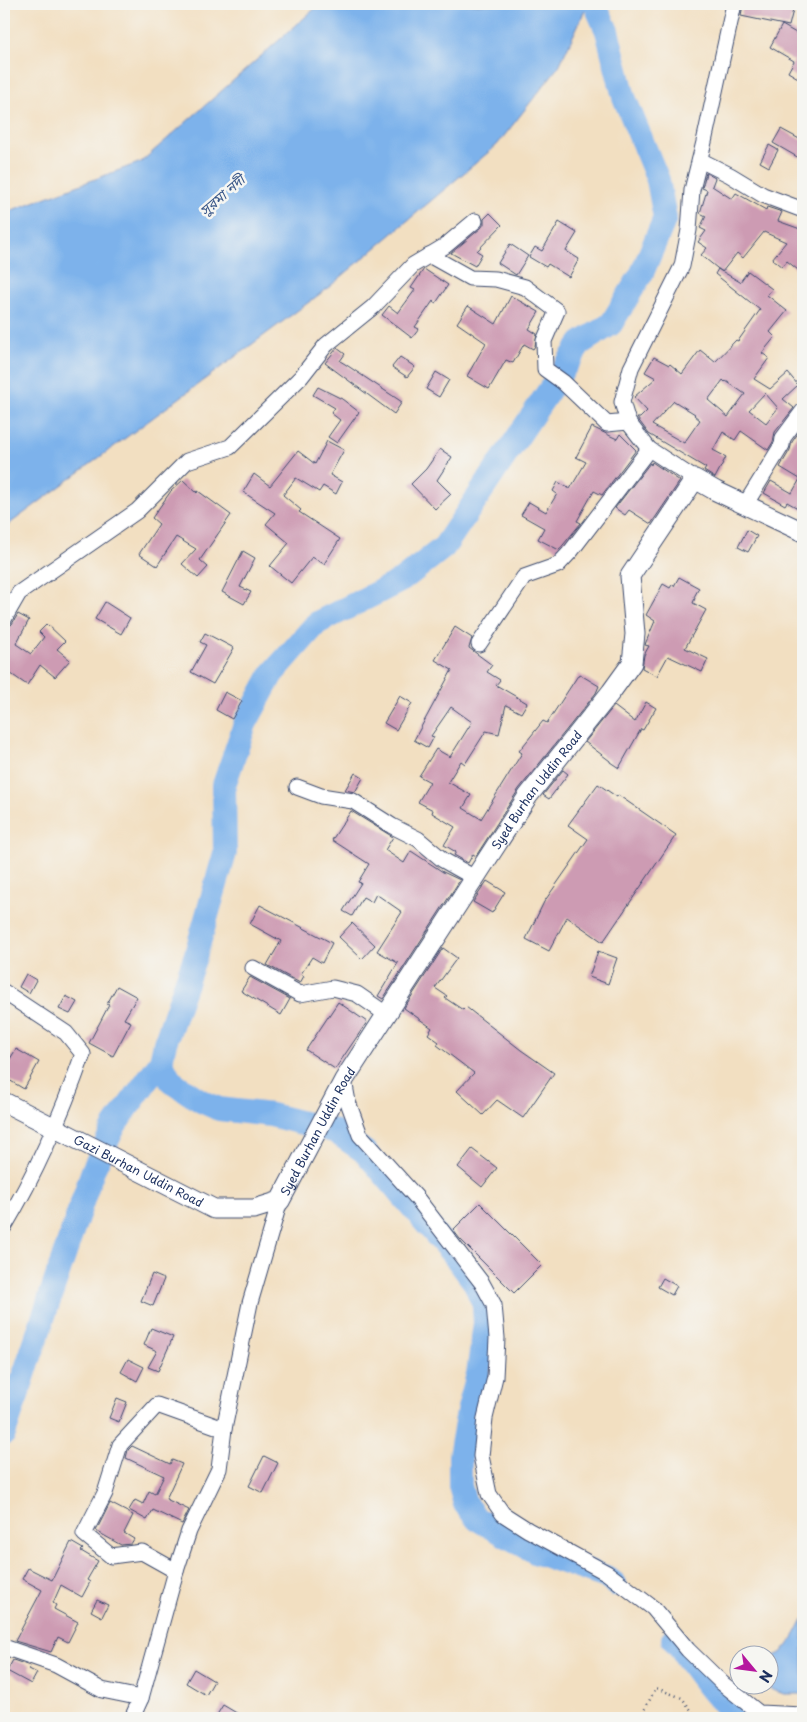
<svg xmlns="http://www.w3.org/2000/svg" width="807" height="1722" font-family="'Playpen Sans','Noto Sans Bengali',sans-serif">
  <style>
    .water { fill: #7db2eb; stroke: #4c70a4 }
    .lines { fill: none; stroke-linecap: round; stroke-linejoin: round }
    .river { stroke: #7db2eb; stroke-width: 24 }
    .building { fill: #cd9bb3; fill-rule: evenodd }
    .minor-casing { stroke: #3b496d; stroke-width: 17 }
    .tertiary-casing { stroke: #3b496d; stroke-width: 21 }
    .path { stroke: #3b496d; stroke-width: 2.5; stroke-dasharray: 1 4; stroke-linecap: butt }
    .minor { stroke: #fff; stroke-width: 15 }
    .tertiary { stroke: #fff; stroke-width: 19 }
    .labels { text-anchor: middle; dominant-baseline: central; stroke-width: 5; stroke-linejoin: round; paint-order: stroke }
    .street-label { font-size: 12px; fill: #1b2f5e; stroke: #f6f6f2 }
    .water-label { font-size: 14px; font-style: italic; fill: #385688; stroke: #f6f6f2 }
  </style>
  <rect width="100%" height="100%" fill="#f6f6f2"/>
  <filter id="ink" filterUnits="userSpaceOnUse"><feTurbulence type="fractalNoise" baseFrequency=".02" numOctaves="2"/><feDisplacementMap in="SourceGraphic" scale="10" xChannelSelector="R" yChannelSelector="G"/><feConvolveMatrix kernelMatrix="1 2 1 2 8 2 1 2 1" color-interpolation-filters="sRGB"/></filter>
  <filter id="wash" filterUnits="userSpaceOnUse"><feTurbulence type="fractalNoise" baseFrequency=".0096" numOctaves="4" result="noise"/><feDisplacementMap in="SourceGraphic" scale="20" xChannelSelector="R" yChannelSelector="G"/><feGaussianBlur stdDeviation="1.12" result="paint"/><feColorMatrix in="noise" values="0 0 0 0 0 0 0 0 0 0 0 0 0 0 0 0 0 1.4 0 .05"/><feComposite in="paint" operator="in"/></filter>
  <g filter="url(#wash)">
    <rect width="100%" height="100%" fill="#f2dfc1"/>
    <g class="water">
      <path d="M320 4H588L559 66 497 145 328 288 4 528V213L141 162Z"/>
      <path d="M803 1619V1694H784L758 1685 770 1684V1656C786 1657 796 1632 803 1619Z"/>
    </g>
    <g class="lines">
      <g class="river">
        <path d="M595 4 607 31 624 97 658 180 665 218 642 273 611 324 581 343 444 547 402 580 317 623 272 674 245 724 224 785 225 853 195 957 165 1043 161 1061 171 1081 201 1101 219 1109 271 1115 334 1131 365 1152 460 1263 475 1283 484 1305 485 1323 478 1374 468 1412 460 1456V1486L465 1504 477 1519 537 1553 606 1577 615 1584"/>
        <path d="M4 1434 93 1170 115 1125 161 1061"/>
        <path d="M673 1639C690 1660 720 1711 745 1718"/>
      </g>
    </g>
    <g id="blocks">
      <g class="building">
        <path d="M743 4H783L794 6 789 26 741 16Z"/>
        <path d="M782 25 803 37V81L788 72 794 61 770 47Z"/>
        <path d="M781 129 803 141V151L799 158 773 143Z"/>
        <path d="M769 145 778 150 769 167 760 162Z"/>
        <path d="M706 173 715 178 712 186 732 199 736 193 766 210 767 207 782 212 778 221 803 230V274L787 261 782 267 772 259 786 242 764 232 743 258 737 253 722 272 701 255 707 248 698 242 706 231 700 228 706 216 700 213 707 190 702 188Z"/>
        <path d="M490 213 502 225 477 251 482 254 475 266 451 253 481 228 484 224V219Z"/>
        <path d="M559 222 577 233 566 251 579 259 569 277 548 264 546 267 529 257 535 247 542 251Z"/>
        <path d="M510 244 528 256 516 275 498 263Z"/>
        <path d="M424 269 448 285 436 303 433 301 415 327 419 329 412 338 382 315 389 306 398 313 415 290 411 288Z"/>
        <path d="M718 269 740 282 748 271 772 289 767 295 787 311 770 332 775 337 762 353 769 358 754 379 770 389 788 373 798 385 783 399 794 408 775 432 773 442 768 450 741 431 735 440 723 432 713 450 726 457 715 478 704 471 706 468 649 434 637 418H640L647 411 634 397 656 378 645 372 654 357 669 365 670 364 682 374 700 350 715 362 736 340 738 341 760 310 715 274ZM723 380 725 382 726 381 745 394 728 417 708 400ZM765 393 778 408 766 423 749 410ZM674 401 695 414 694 415 700 420 684 443 652 425Z"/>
        <path d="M511 296 539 312 529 329 537 334 535 346 533 349 524 344 513 363 506 360 489 389 467 376 486 343 457 323 468 306 496 324Z"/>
        <path d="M337 348 345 354 340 361 345 364 402 402 394 414 325 363Z"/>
        <path d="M400 357 415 367 407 377 392 367Z"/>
        <path d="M436 372 449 380 439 397 426 389Z"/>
        <path d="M318 387 342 399 359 412 337 443 328 437 340 420 331 413 335 408 313 395Z"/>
        <path d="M803 426V511L787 502 785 505 764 493 771 481 792 493 800 479 780 467 790 450 792 442Z"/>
        <path d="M592 427 617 439 620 434 636 450 602 495 594 491 577 521 581 523 559 550 538 539 544 528 521 515 529 502 546 512 557 494 553 491 558 482 570 489 586 462 576 457Z"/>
        <path d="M327 441 344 450 330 475 342 482 336 494 323 486 319 492 296 478 283 495 301 510 299 512 340 539 324 564 312 557 291 583 270 566 289 543 266 524 275 513 243 492 254 474 270 486 298 451 315 464Z"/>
        <path d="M440 449 452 457 437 480 451 494 435 509 411 484 426 469Z"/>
        <path d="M652 462 680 481 651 524 629 510 625 515 615 508 650 463 651 465Z"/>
        <path d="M183 480 197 493 198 491 231 515 200 560 208 567 198 578 182 564 196 549 176 537 157 566 139 554 159 524 152 518 171 491Z"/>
        <path d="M747 530 757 536 748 552 738 547Z"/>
        <path d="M243 551 255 558 240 587 251 592 244 604 222 592Z"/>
        <path d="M679 577 699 588 694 597 695 598 693 603 706 610 685 648 708 659 702 672 668 656 657 676 642 668 644 655 649 646 645 645 646 642 655 621 646 615 663 584 670 588 672 585 674 586Z"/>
        <path d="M105 602 130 618 121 634 95 619Z"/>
        <path d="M18 614 29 620 16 644 31 654 44 637 39 632 47 624 65 641 57 649 70 660 55 677 40 665 27 685 4 669V633L7 628 12 624Z"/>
        <path d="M455 627 472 638 469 648 492 665 487 672 500 680 496 685 527 703 521 713 506 705 499 734 486 731 465 764 461 761 448 782 471 795 463 808 481 819 522 753 519 751 543 721 547 723 579 674 599 686 596 693 519 789 476 856 473 854 468 863 454 855 456 852 444 845 455 827 432 813 433 810 418 802 430 782 419 776 436 749 450 757 472 722 451 707 431 736 434 737 428 748 414 740 452 670 435 660Z"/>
        <path d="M205 633 234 648 213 684 191 672 206 645 200 642Z"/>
        <path d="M225 692 242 701 232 719 216 710Z"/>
        <path d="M400 696 412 703 396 730 384 723Z"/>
        <path d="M646 702 656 708 643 730 641 729 619 768 610 762V761L585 742 614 706 635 722Z"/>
        <path d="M563 770 568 774 549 799 543 795Z"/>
        <path d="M355 773 363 778 355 792 345 790Z"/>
        <path d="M598 784 617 797 618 795 676 835 603 942 567 917 549 951 526 939 544 902 588 839 568 825Z"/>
        <path d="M351 811 393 837 385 850 404 863 411 851 443 872 460 880 383 999 378 996 398 963 377 951 402 912 376 894 372 902 363 897 352 916 343 911 361 883 358 882 369 864 332 840Z"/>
        <path d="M487 881 505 892 492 913 473 902Z"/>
        <path d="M260 905 332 943 322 963 312 957 301 974 304 976 300 983 267 965 281 941 250 924Z"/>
        <path d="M352 923 375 945 362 959 339 937Z"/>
        <path d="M443 948 457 958 435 988 447 996 445 998 463 1010 466 1007 521 1050 554 1073 523 1118 497 1100 483 1115 457 1091 474 1073 437 1045 439 1042 428 1034 432 1028 404 1008Z"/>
        <path d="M598 951 617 958 608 984 589 977Z"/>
        <path d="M26 974 36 980 29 993 19 987Z"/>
        <path d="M250 977 290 999 281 1015 241 991Z"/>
        <path d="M117 986 137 997 124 1019 131 1022 113 1056 89 1043 109 1005 107 1004Z"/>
        <path d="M66 996 77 1002 70 1014 59 1009Z"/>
        <path d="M338 1002 367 1022 335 1069 306 1050Z"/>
        <path d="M16 1049 39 1062 24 1089 4 1077V1069Z"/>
        <path d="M472 1149 497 1168 482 1187 458 1167Z"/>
        <path d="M480 1203 542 1265 514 1293 460 1239 453 1230Z"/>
        <path d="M152 1274 164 1279 153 1306 141 1301Z"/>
        <path d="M663 1278 677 1286 672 1295 658 1287Z"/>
        <path d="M151 1328 173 1337 158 1371 148 1367 157 1351 144 1345Z"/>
        <path d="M128 1359 144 1367 137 1381 121 1372Z"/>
        <path d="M117 1398 127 1402 119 1422 109 1418Z"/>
        <path d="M132 1446 170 1464 172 1460 182 1464 166 1499 189 1510 182 1524 153 1510 147 1520 129 1510 135 1500 143 1504 149 1491 155 1494 164 1476 126 1458 128 1450Z"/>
        <path d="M264 1456 278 1463 263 1493 249 1486Z"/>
        <path d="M110 1503 133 1515 124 1533 134 1539 131 1544 121 1545 96 1531Z"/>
        <path d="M71 1542 83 1549 81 1551 98 1561 87 1580 90 1582 82 1597 61 1585 53 1603 56 1605 54 1609 78 1622 68 1642 58 1637 51 1652 15 1641 42 1590 22 1579 28 1568 52 1580Z"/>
        <path d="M97 1600 108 1605 102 1617 91 1611Z"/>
        <path d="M13 1660 30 1666 29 1669 37 1673 31 1684 7 1671Z"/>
        <path d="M194 1669 214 1681 206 1695 186 1683Z"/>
        <path d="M223 1705 245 1718H215Z"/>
      </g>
    </g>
  </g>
  <g filter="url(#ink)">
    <use href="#blocks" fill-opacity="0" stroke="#3b496d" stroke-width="1"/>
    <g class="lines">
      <defs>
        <g id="minor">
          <path d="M700 160 730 175 763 195 803 210"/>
          <path d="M429 255 470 278 496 279 525 287 557 311 544 341 545 369 563 382 607 424 628 422"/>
          <path d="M695 479 649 449 628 422 622 402 631 368 682 266 689 230 692 190 704 142 734 4"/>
          <path d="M745 505 782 445 783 438 803 411"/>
          <path d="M4 619 19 593 137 511 187 461 230 447 301 377 326 345 373 307 413 265 445 246 475 221"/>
          <path d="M479 644 524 577 558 565 571 551 649 449"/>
          <path d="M297 787 321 796 353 801 392 826 418 839 443 860 475 878"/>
          <path d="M253 968 300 994 333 988 357 994 386 1014"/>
          <path d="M4 992 66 1033 83 1054C62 1114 36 1173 4 1227"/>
          <path d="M344 1080 348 1102 360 1135 416 1197 482 1283 494 1305 497 1338 495 1377 485 1418 481 1456 489 1494 503 1514 528 1530 607 1573 653 1608 688 1650 722 1683 759 1713 803 1715"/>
          <path d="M176 1571 142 1552 111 1556 84 1534 105 1493 120 1445 157 1405 224 1429"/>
          <path d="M4 1647 56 1665 102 1690 141 1698"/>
          <path d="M132 1718 141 1698 176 1571 189 1531 219 1469 224 1429 250 1303 280 1201"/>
        </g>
        <g id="tertiary">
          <path id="s1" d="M4 1102 214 1209H254L280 1201 344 1080 528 796 611 692 632 663 635 634 630 576 695 479 716 491 803 532"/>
        </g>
      </defs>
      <use href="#minor" class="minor-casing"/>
      <use href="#tertiary" class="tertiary-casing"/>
      <path class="path" d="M640 1718 656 1688 682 1698 697 1718"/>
      <use href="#minor" class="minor"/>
      <use href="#tertiary" class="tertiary"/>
    </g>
  </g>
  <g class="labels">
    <g class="street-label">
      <text stroke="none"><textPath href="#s1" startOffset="788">Syed Burhan Uddin Road</textPath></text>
      <text stroke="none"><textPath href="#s1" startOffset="382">Syed Burhan Uddin Road</textPath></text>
      <text stroke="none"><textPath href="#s1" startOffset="151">Gazi Burhan Uddin Road</textPath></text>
    </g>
    <g class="water-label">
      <text transform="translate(222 195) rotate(-41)">সুরমা নদী</text>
    </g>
  </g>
  <rect width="807" height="1722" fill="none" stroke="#f6f6f2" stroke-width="20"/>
  <g transform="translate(754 1670) rotate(119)"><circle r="24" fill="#f6f6f2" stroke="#9ea6b7"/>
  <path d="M0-4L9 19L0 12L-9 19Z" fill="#b5179e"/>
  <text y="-8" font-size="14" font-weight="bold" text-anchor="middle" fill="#1b2f5e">N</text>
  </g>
</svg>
